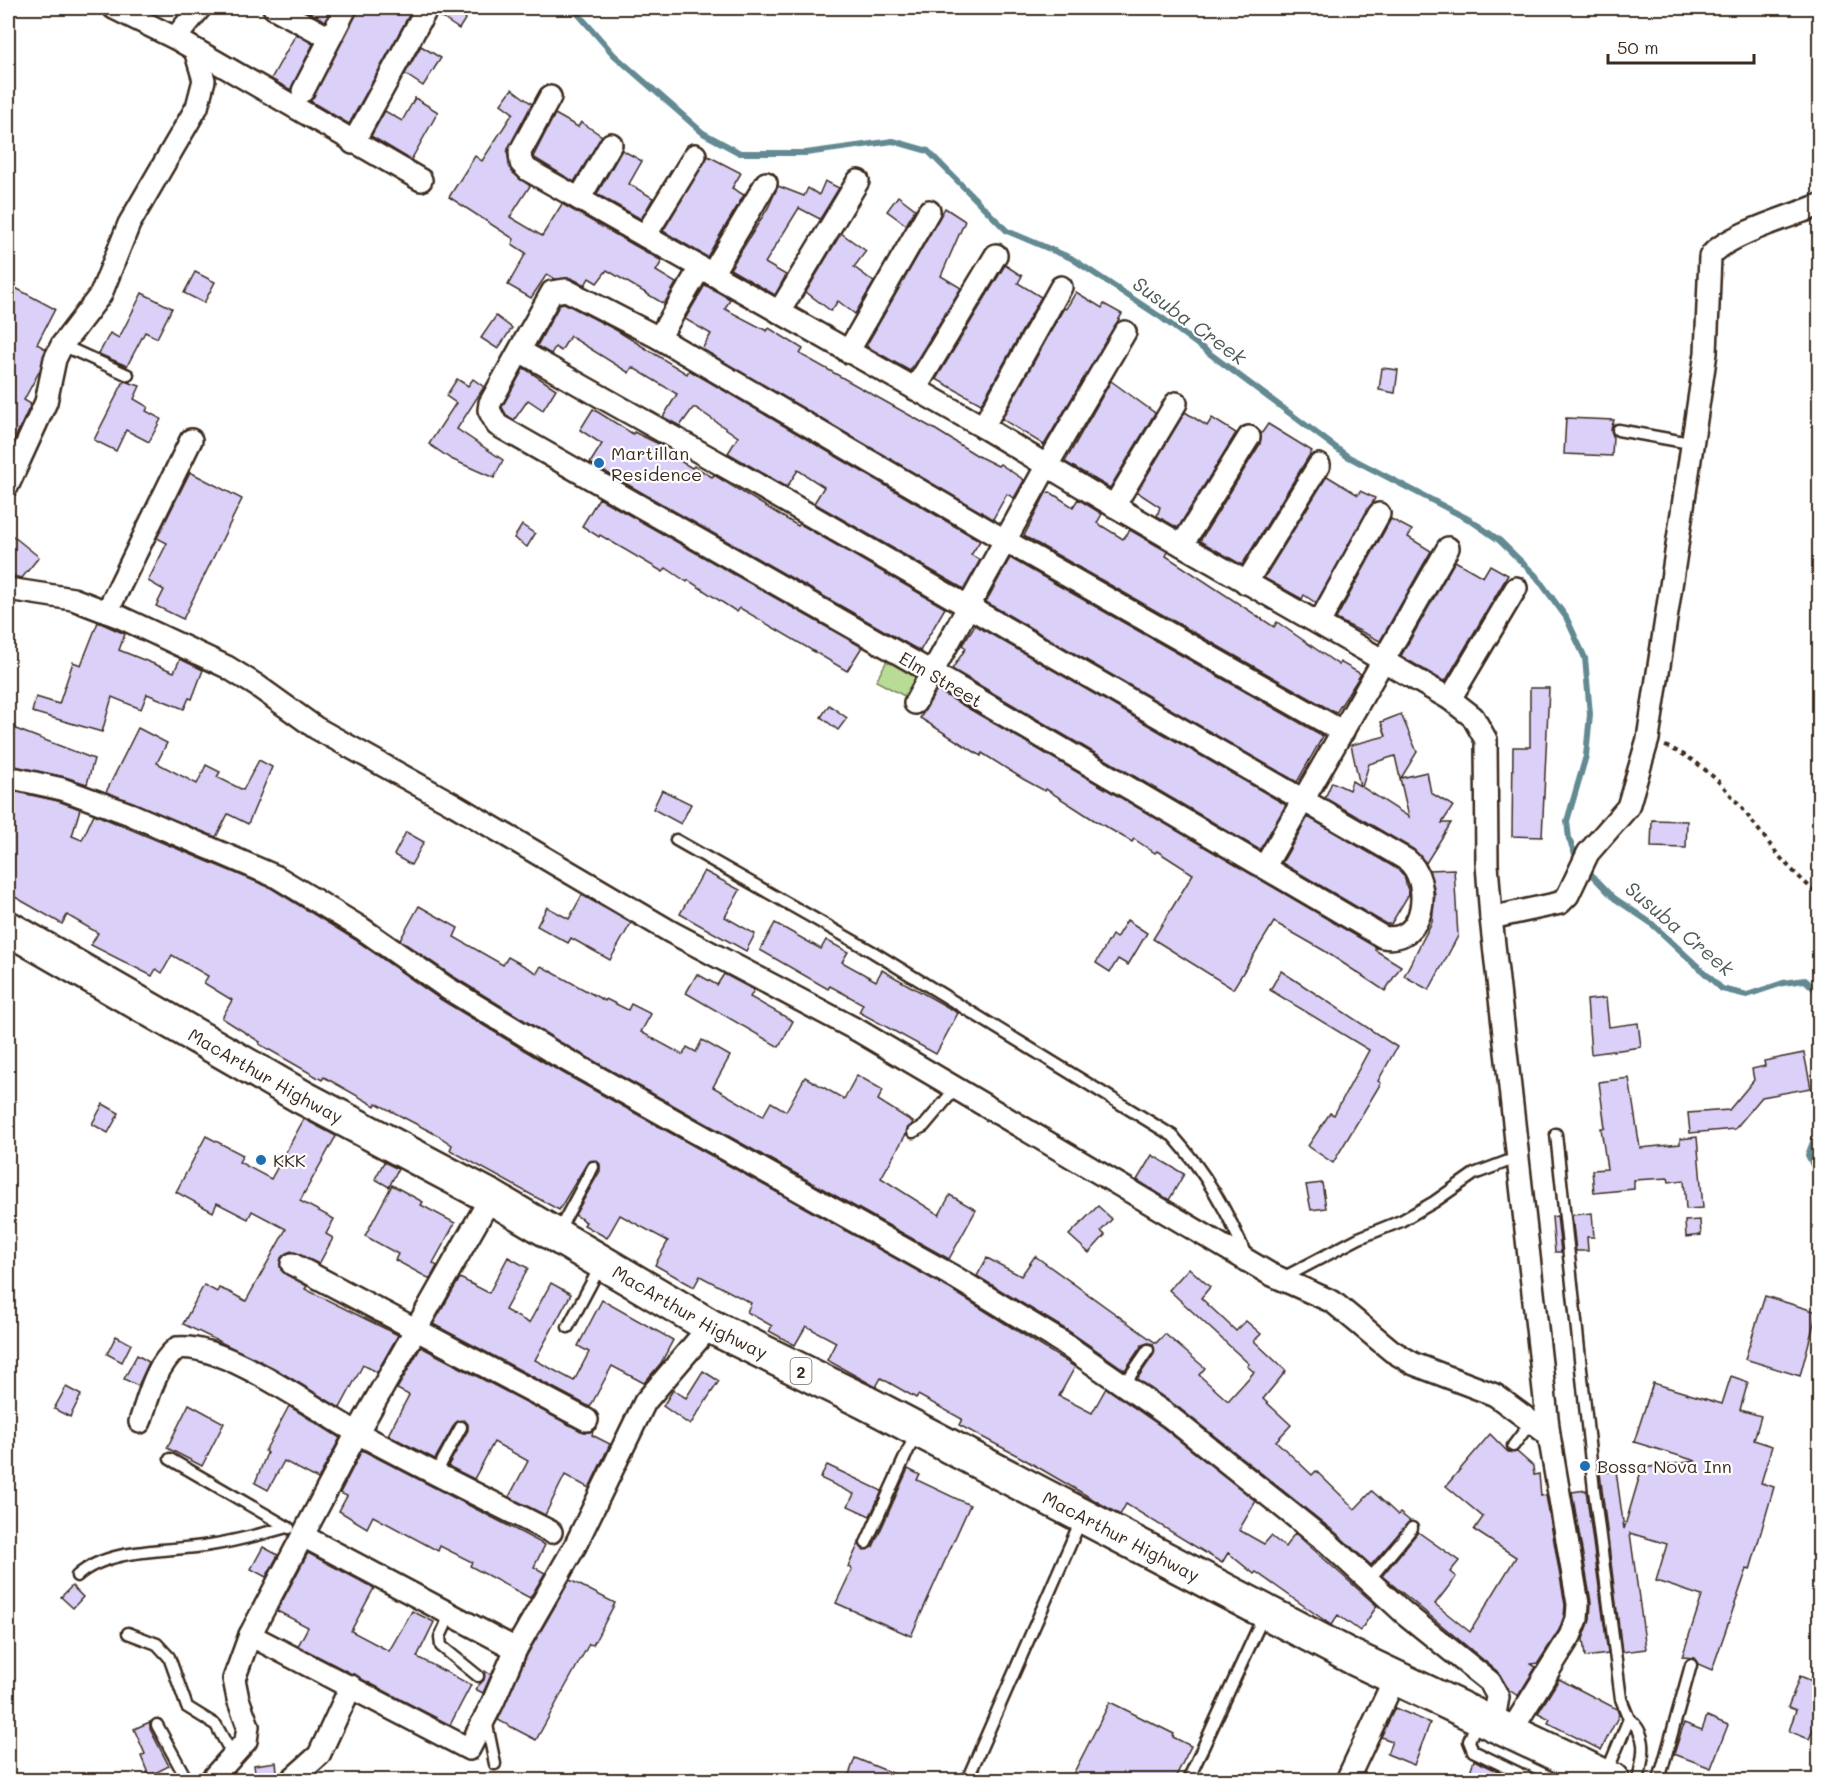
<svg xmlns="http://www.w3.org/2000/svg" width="1827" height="1788" font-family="Mali,sans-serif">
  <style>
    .green { fill: #b8db95; stroke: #7a825a; stroke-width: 1.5 }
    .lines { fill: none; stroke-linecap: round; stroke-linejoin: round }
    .stream { stroke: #648a92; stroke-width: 6 }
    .building { fill: #dad0f8; stroke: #3b2a1e; stroke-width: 1.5; fill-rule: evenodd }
    .service-casing { stroke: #3b2a1e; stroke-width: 15 }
    .minor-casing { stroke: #3b2a1e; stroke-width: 26 }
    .trunk-casing { stroke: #3b2a1e; stroke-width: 38 }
    .path { stroke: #3b2a1e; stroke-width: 4; stroke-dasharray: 4.5 4.5; stroke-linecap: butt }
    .service { stroke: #fff; stroke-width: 10 }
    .minor { stroke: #fff; stroke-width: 21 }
    .trunk { stroke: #fff; stroke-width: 33 }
    .poi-dot { fill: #1f6fb2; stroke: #fff; stroke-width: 2 }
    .labels { text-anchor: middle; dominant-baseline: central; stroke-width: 4.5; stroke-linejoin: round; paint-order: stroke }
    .shield { fill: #fff; stroke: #766a62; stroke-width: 1.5 }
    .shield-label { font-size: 16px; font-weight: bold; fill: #3b2a1e }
    .poi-label { font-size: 18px; fill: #3b2a1e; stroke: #fff; text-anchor: start }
    .street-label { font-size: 18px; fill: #3b2a1e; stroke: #fff }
    .water-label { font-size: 20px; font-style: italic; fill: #4f5a58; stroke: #fff }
  </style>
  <rect width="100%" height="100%" fill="#fff"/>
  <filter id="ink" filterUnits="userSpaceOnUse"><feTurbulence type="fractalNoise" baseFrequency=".0167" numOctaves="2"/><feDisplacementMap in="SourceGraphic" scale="12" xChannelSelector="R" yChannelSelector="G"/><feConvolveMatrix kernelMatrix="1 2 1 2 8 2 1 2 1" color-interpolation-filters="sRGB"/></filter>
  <g filter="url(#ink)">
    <path class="green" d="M890 655 924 675 910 699 876 681Z"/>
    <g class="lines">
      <g class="stream">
        <path d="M573 8 614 55 703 133 740 153H806L893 141 928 151 1007 231 1071 258 1162 318 1347 456 1470 520 1499 540 1536 576 1566 617 1585 658 1590 714 1586 756 1567 821 1569 839 1575 854"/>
        <path d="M1590 873 1614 898 1651 923 1722 989 1747 995 1783 983 1805 980 1820 994"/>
        <path d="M1820 1124 1808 1155 1820 1180"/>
      </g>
    </g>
    <g class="building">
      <path d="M312 8H332L325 21 309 12Z"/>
      <path d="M359 8H413L349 124 310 101Z"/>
      <path d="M440 8H472L459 29 438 15Z"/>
      <path d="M296 34 313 44 291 90 271 79Z"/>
      <path d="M421 46 441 58 423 86 405 74Z"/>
      <path d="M512 89 532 104 507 152 512 172 530 186 510 217 542 236 562 204 662 261 656 271 676 283 664 304 607 270 597 283 589 278 585 285 571 278 555 279 547 274 531 298 508 285 526 253 512 244 514 239 449 197 475 156 482 161 513 113 501 104Z"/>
      <path d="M415 98 438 112 411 160 371 136 385 111 402 121Z"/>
      <path d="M555 114 578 127 581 122 602 136 574 182 533 157Z"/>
      <path d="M622 150 642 161 629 184 653 198 641 219 597 194Z"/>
      <path d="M708 156 741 173 732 188 744 195 707 257 663 231Z"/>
      <path d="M825 181 839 188 820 219 799 208 765 263 786 275 775 295 730 269 768 208 778 186 804 196 808 188 819 195Z"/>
      <path d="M898 196 915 209 906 225 887 211Z"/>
      <path d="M945 208 965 221 941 276 961 288 910 371 866 346Z"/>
      <path d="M841 233 866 251 854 267 874 282 855 314 838 301 831 311 806 292Z"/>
      <path d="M1005 265 1022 276 1018 283 1041 297 981 404 936 379Z"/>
      <path d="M195 272 215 282 204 303 184 293Z"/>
      <path d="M8 284 55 309 37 344 46 349 40 370 24 400 31 404 8 453Z"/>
      <path d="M705 285 730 299 725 309 767 331 769 328 803 349 800 354 936 430 978 456 998 466 1000 464 1024 480 1014 498 1007 494 993 519 702 349 711 334 685 319Z"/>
      <path d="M1076 292 1102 308 1104 304 1122 314 1044 445 1002 419 1064 308 1066 309Z"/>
      <path d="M142 293 172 308 157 338 145 332 127 366 99 354 110 333 119 338Z"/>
      <path d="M564 303 616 330 687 374 689 370 980 541 971 555 980 560 964 589 814 503 824 487 798 470 787 487 728 453 738 437 696 408H693L680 426 663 417 677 394 632 367 629 373 570 336 561 351 555 347 551 354 537 346 560 304Z"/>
      <path d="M496 316 512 328 498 349 481 338Z"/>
      <path d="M524 368 556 389 543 410 528 400 514 420 507 416 502 407Z"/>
      <path d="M1382 368 1398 370 1395 393 1379 390Z"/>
      <path d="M457 379 468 386 473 379 484 387 457 429 503 460 494 478 451 459 429 444 456 403 446 396Z"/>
      <path d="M124 381 140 386 134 399 148 407 146 411 161 419 149 442 126 430 116 451 94 440Z"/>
      <path d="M1111 381 1155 413 1110 488 1065 462Z"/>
      <path d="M593 409 633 434 634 432 665 447 663 451 692 468 694 466 712 477 714 475 798 526 800 524 945 608 920 651 590 463 602 444 580 430Z"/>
      <path d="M1185 412 1207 426 1212 418 1236 433 1178 528 1157 516 1160 507 1137 492Z"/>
      <path d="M1566 418 1614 420 1611 429 1613 436 1612 456 1564 454Z"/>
      <path d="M1268 424 1312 451 1242 565 1200 541 1260 444 1261 434Z"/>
      <path d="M190 472 242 499 183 619 156 606 164 590 148 581 167 543 157 538Z"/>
      <path d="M1327 476 1358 495 1360 491 1375 498 1316 603 1304 595 1302 599 1264 578Z"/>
      <path d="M1050 492 1073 507 1078 499 1102 514 1097 523 1123 539 1130 530 1168 552 1166 556 1274 627 1277 622 1339 665 1340 662 1361 674 1336 713 1024 536 1046 493Z"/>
      <path d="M599 498 862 647 847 671 740 608 737 612 688 580 687 582 666 568 663 572 600 535 599 537 582 526Z"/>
      <path d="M1391 519 1412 530 1408 537 1431 551 1380 641 1336 619Z"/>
      <path d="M522 525 535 534 527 547 514 538Z"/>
      <path d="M8 532 39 557 22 578 8 575Z"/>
      <path d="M1010 558 1323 736 1297 782 986 602Z"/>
      <path d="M1455 561 1483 577 1490 565 1508 575 1445 682 1401 656Z"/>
      <path d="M98 622 125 634 119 650 174 672 180 659 203 670 192 699 189 698 184 709 147 694 141 709 112 697 102 732 32 712 36 697 59 704 73 662 81 665Z"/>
      <path d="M975 625 1286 805 1260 850 952 669 966 648 962 645Z"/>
      <path d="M1530 688H1549L1542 837 1512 836 1513 747H1530Z"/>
      <path d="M937 690 1377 948 1375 950 1401 966 1385 991 1323 950 1274 922 1233 989 1153 939 1193 874 1157 851 1155 853 1134 839 1132 842 1094 820 1046 789 1045 791 1023 779 982 753 981 756 920 718Z"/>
      <path d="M829 705 847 718 838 730 821 717Z"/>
      <path d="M1401 714 1417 752 1401 778 1427 772 1431 793 1453 806 1442 823H1451L1426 863 1413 849 1325 798 1332 782 1349 790 1352 781 1360 786 1351 745 1386 736 1381 722ZM1395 756 1400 778 1409 817 1362 787 1369 764Z"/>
      <path d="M8 726 94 759 87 784 65 777 8 765Z"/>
      <path d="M138 728 167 743 157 763 197 784 206 765 220 772 217 777 243 790 259 760 272 767 248 824 228 814 216 837 106 792Z"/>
      <path d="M8 790 58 801 80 809 72 836 82 840 94 814 271 888 354 939 440 999 547 1064 950 1289 1075 1367 1059 1396 1092 1413 1106 1388 1162 1427 1256 1501 1239 1530 1264 1544 1271 1536 1285 1547 1295 1533 1377 1606 1360 1631 1338 1615 1331 1625 1256 1572 1254 1574 1228 1553 1222 1563 1126 1504 1120 1515 1022 1458 959 1425 962 1419 918 1395 916 1398 881 1378 876 1387 827 1360 836 1342 806 1326 795 1345 769 1331 772 1326 747 1312 751 1303 700 1276 694 1287 655 1265 668 1241 620 1215 607 1238 584 1225 586 1222 575 1215 600 1171V1164L596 1160 587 1163 559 1210 450 1150 452 1145 437 1135 376 1103 375 1106 324 1077 322 1080 259 1044 260 1042 222 1018 232 1000 204 983 208 976 172 955 162 973 156 969 152 976 91 945 98 933 67 915 62 924 8 893Z"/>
      <path d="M662 790 691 804 681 824 653 809Z"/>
      <path d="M1308 817 1399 870 1404 876 1409 894 1391 924H1386L1282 863Z"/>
      <path d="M1652 820 1687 821 1686 848 1651 847Z"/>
      <path d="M406 832 424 842 411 865 394 855Z"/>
      <path d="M1454 869 1458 936 1429 990 1404 976 1432 922 1435 894 1429 870Z"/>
      <path d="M704 871 740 890 725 917 755 934 746 951 680 914Z"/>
      <path d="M582 895 631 923 610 960 571 938 568 943 537 926 547 907 569 919Z"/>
      <path d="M419 906 458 928 454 937 503 965 508 957 537 973 541 966 605 1001 606 999 628 1010 631 1004 651 1014 641 1032 683 1055 687 1047 696 1052 702 1040 730 1056 713 1087 763 1116 771 1102 786 1111 805 1077 844 1099 857 1075 883 1090 878 1100 913 1122 881 1178 939 1215 950 1195 976 1210 949 1259 560 1042 454 977 400 940Z"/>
      <path d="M1127 920 1147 933 1128 965 1118 959 1110 972 1096 963 1112 935 1116 938Z"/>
      <path d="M775 923 821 949 826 940 848 952 842 962 876 981 882 970 958 1013 936 1054 859 1012 863 1004 830 986 828 989 760 950Z"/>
      <path d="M1281 971 1397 1047 1378 1081 1381 1083 1333 1163 1308 1146 1330 1113 1334 1115 1369 1050 1270 990Z"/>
      <path d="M697 974 717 985 724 974 754 990 750 997 793 1021 779 1047 686 993Z"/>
      <path d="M1606 998 1609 1027 1638 1023 1641 1047 1591 1054 1587 1000Z"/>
      <path d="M1804 1053 1811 1088 1762 1097 1735 1129 1690 1133 1688 1113 1729 1110 1754 1080 1752 1069 1765 1066 1764 1061Z"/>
      <path d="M1629 1078 1640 1148 1680 1144V1139L1697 1137 1703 1208 1686 1209 1684 1180 1669 1182 1668 1178 1634 1180V1189L1594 1193 1592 1170 1607 1169 1601 1128H1605L1599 1082Z"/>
      <path d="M103 1104 119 1113 108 1133 92 1124Z"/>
      <path d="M304 1119 336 1136 300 1201 334 1219 326 1234 333 1238 319 1264 291 1251 281 1258V1270L307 1286 305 1289 398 1335 377 1372 363 1365 340 1408 274 1368 183 1324 204 1285 217 1292 219 1288 229 1292 246 1301 286 1229 252 1211 248 1219 217 1203 213 1212 176 1192 206 1136 243 1155 239 1162 271 1179Z"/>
      <path d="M1152 1155 1184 1174 1169 1200 1137 1180Z"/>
      <path d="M384 1162 398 1169 389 1187 375 1179Z"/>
      <path d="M1322 1183 1326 1208 1311 1210 1306 1185Z"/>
      <path d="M392 1185 423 1202 421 1205 455 1223 433 1263 437 1266 430 1279 395 1260 398 1254 365 1236Z"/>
      <path d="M1098 1206 1112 1219 1101 1231 1105 1235 1089 1253 1069 1235Z"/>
      <path d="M1592 1213 1594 1237H1587L1588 1251H1576L1572 1215Z"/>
      <path d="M1557 1216 1561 1252H1555L1552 1217Z"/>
      <path d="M1700 1220 1701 1235 1686 1237 1685 1221Z"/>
      <path d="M1035 1256 1156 1343 1165 1334 1205 1368 1199 1375 1228 1401 1254 1372 1247 1366 1249 1364 1169 1290 1189 1268 1210 1287 1201 1298 1236 1331 1246 1321 1261 1334 1254 1341 1286 1371 1263 1399 1291 1425 1276 1441 1312 1475 1316 1471 1355 1509 1372 1491 1398 1515 1400 1513 1410 1521 1371 1565 1336 1533 1178 1407 1137 1379 1154 1354 1153 1344 1148 1343 1142 1345 1125 1370 1070 1332 977 1276 987 1258 1021 1276Z"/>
      <path d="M508 1257 528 1268 505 1310 529 1323 551 1283 571 1294 535 1360 574 1381 589 1352 578 1346 602 1300 673 1340 661 1363 644 1383 612 1366 590 1407 433 1324 460 1278 489 1293Z"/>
      <path d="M1765 1296 1817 1312 1800 1376 1745 1359Z"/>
      <path d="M116 1336 131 1344 122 1362 107 1354Z"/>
      <path d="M421 1347 581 1431H593L592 1435 610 1444 589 1488 565 1475 545 1515 509 1497 528 1461 494 1442 474 1479 448 1466 468 1430V1424L464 1420 455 1423 435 1459 388 1435 409 1395 397 1389Z"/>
      <path d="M137 1355 149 1362 138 1386 124 1379Z"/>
      <path d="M703 1371 719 1381 690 1425 663 1406 673 1390 686 1398Z"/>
      <path d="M1731 1376 1748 1382 1740 1410 1761 1416 1754 1440 1772 1446 1761 1483 1774 1487 1750 1570 1747 1569 1712 1670 1698 1664 1694 1658 1682 1657 1702 1596 1656 1581 1667 1544 1630 1533 1646 1649 1622 1652 1600 1473 1616 1471 1624 1529 1642 1468 1696 1461 1634 1442 1653 1383 1722 1404Z"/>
      <path d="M66 1387 81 1395 70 1417 54 1409Z"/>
      <path d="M189 1404 224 1423 202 1466 167 1448Z"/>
      <path d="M289 1406 340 1438 318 1479 284 1461 268 1490 255 1483 267 1453 265 1451Z"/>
      <path d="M1490 1434 1508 1452H1517L1533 1466 1534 1475 1539 1474 1541 1496 1546 1495 1565 1605 1564 1616 1559 1630 1538 1663 1531 1664 1536 1667 1518 1696 1509 1690 1498 1672 1382 1576 1418 1532 1459 1561 1450 1572 1456 1577 1435 1604 1470 1632 1516 1557 1474 1530 1483 1517 1446 1486Z"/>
      <path d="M362 1450 545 1545 534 1567 545 1573 530 1598 470 1566 472 1562 440 1546 438 1551 373 1516 367 1528 339 1511 347 1496 340 1493Z"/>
      <path d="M827 1465 882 1491 870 1516 848 1506 854 1494 820 1478Z"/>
      <path d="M908 1469 920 1475 917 1480 970 1505 911 1636 836 1603 852 1569 848 1567 859 1543 863 1550 873 1547Z"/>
      <path d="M1586 1490 1608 1654 1585 1657 1583 1639 1590 1620 1591 1602 1572 1492Z"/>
      <path d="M263 1547 278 1555 266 1577 251 1569Z"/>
      <path d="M308 1553 374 1588 351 1631 389 1651 412 1611 434 1622 417 1657 471 1685 450 1725 298 1646 308 1627 277 1611Z"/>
      <path d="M570 1580 615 1603 593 1645 589 1644 536 1740 498 1720 527 1655Z"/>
      <path d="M72 1586 83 1597 73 1608 61 1597Z"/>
      <path d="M485 1671 491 1675 483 1693 475 1689 484 1680Z"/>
      <path d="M1800 1676 1820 1684V1713L1809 1739 1789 1731 1796 1710 1788 1707Z"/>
      <path d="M1559 1679 1617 1709 1619 1715 1601 1750 1548 1723 1550 1719 1538 1713Z"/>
      <path d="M1110 1702 1174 1734 1173 1737 1191 1746 1174 1780H1070Z"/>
      <path d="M1395 1708 1430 1723 1414 1765 1387 1754 1392 1741 1381 1737Z"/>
      <path d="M1707 1716 1728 1725 1711 1768 1674 1754 1684 1723 1702 1730Z"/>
      <path d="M150 1722V1729L169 1766 149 1776 141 1756 145 1754 134 1729Z"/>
      <path d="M855 1758 909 1780H847Z"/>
      <path d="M1474 1760 1476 1761 1517 1780H1467Z"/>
      <path d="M276 1762 278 1780H256L254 1765Z"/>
    </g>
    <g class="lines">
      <defs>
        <g id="service">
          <path d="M62 345 128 375"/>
          <path d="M1618 430 1690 443"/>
          <path d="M676 840 873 952 1173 1136C1205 1172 1229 1213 1247 1258"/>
          <path d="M913 1132 924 1126 956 1088"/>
          <path d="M1556 1134 1594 1490 1621 1699 1629 1719 1606 1774"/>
          <path d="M558 1232 593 1167"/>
          <path d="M1281 1279 1359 1238 1401 1221 1434 1202 1474 1174 1519 1157"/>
          <path d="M568 1327 601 1265"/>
          <path d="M1124 1385 1148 1350"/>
          <path d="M1513 1446 1531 1422"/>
          <path d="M170 1459 289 1528"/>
          <path d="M436 1473 461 1427"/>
          <path d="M866 1543 916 1433"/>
          <path d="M77 1576C109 1547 169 1552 210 1545 236 1541 262 1534 287 1527"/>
          <path d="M1368 1581 1412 1528"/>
          <path d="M451 1613 440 1637 441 1646 478 1676"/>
          <path d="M128 1633 157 1644 169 1657 187 1707 216 1725 233 1756"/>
          <path d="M1629 1719C1650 1736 1643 1758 1638 1780"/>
          <path d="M486 1720 495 1764"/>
          <path d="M1477 1721 1469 1741 1473 1751 1533 1780"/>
          <path d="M157 1725 187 1780"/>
          <path d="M967 1780 1081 1520"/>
          <path d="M1188 1780 1264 1615"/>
          <path d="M1659 1780 1691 1665"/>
        </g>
        <g id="minor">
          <path d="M114 8 175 38 421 180"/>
          <path d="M274 8 330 38"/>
          <path d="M175 38 200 8"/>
          <path d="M303 91 346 8"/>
          <path d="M550 97 520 152 521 163 528 170 983 427 1114 506 1450 699 1473 717 1486 740 1487 864 1491 918 1549 1435 1578 1604 1577 1619 1570 1636 1510 1733"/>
          <path d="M353 143 427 8"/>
          <path d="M579 199 611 144"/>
          <path d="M645 236 695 155"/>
          <path d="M712 274 766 183"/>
          <path d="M779 312 858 181"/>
          <path d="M659 338 700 268"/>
          <path d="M520 351 742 476 1407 860C1432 880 1427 945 1383 937L933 673 497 425 489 410 490 403 552 292 566 290 659 338 1006 541 1343 732"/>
          <path d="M848 352 929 211"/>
          <path d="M915 389 996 255"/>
          <path d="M983 427 1061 287"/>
          <path d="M8 485 46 402 55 359 62 345 101 294 129 224 197 107 204 80 195 50"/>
          <path d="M1114 506 1176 403"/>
          <path d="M1182 545 1249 437"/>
          <path d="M1246 583 1319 465"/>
          <path d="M8 589 73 599 120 617 227 667 256 685 316 728 453 804 671 932 859 1031 1270 1274 1333 1302 1392 1351 1414 1364 1495 1395 1549 1435"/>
          <path d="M107 612 191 440"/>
          <path d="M1319 623 1379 514"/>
          <path d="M1450 699 1516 588"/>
          <path d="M915 703 1046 467 1125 332"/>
          <path d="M8 777 62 789 130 814 277 877 361 928 447 988 554 1053 956 1278 1063 1343 1170 1417 1328 1543 1403 1612 1490 1682 1498 1697 1493 1725"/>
          <path d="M1265 866 1448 548"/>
          <path d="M1491 918 1560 903 1568 895 1588 853 1628 807 1648 739 1706 353 1710 257C1723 236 1794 215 1820 205"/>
          <path d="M292 1264 587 1420"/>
          <path d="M140 1422C149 1395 155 1367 177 1348 223 1342 314 1409 356 1432 420 1467 486 1499 551 1532"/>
          <path d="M250 1635 469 1749 493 1702 516 1649 303 1536"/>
          <path d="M516 1649 575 1546 645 1402 710 1326"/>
          <path d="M211 1780 246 1741 248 1726 238 1699 234 1679 250 1635 357 1433 491 1197"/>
          <path d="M291 1780 319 1755 351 1686"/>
          <path d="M1347 1780 1395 1678"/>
        </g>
        <g id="trunk">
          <path id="s1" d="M8 928 302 1097 491 1197 710 1326 863 1401 1354 1658 1612 1780"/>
        </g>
      </defs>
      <use href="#service" class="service-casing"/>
      <use href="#minor" class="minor-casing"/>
      <use href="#trunk" class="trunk-casing"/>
      <path class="path" d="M1665 746C1719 767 1745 815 1780 857 1792 871 1807 884 1820 897"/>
      <use href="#service" class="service"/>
      <use href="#minor" class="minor"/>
      <use href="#trunk" class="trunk"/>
    </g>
  </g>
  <g class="poi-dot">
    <circle cx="599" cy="463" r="6"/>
    <circle cx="261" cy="1160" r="6"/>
    <circle cx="1585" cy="1466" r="6"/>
  </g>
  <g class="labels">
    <rect class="shield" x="790.5" y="1358" width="21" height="26" rx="4.5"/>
    <g class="shield-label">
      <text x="801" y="1371">2</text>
    </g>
    <g class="poi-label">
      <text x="611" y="453">Martillan<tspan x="611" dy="21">Residence</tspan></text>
      <text x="273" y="1160">KKK</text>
      <text x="1597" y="1466">Bossa Nova Inn</text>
    </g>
    <g class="street-label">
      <text transform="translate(941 679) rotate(30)">Elm Street</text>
      <text stroke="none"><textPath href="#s1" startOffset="297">MacArthur Highway</textPath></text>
      <text stroke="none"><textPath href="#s1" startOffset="783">MacArthur Highway</textPath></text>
      <text stroke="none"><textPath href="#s1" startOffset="1269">MacArthur Highway</textPath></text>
    </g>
    <g class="water-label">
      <text transform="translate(1190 320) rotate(36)">Susuba Creek</text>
      <text transform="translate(1680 928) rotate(40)">Susuba Creek</text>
    </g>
  </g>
  <rect width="1827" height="1788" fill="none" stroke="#fff" stroke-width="30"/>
  <rect x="15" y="15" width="1797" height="1758" fill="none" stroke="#3b2a1e" stroke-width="2" filter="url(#ink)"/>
  <path d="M1608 54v9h146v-9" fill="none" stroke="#3b2a1e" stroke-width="3"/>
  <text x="1617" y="54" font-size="18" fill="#3b2a1e" stroke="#ffffff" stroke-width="4.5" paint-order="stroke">50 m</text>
</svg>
